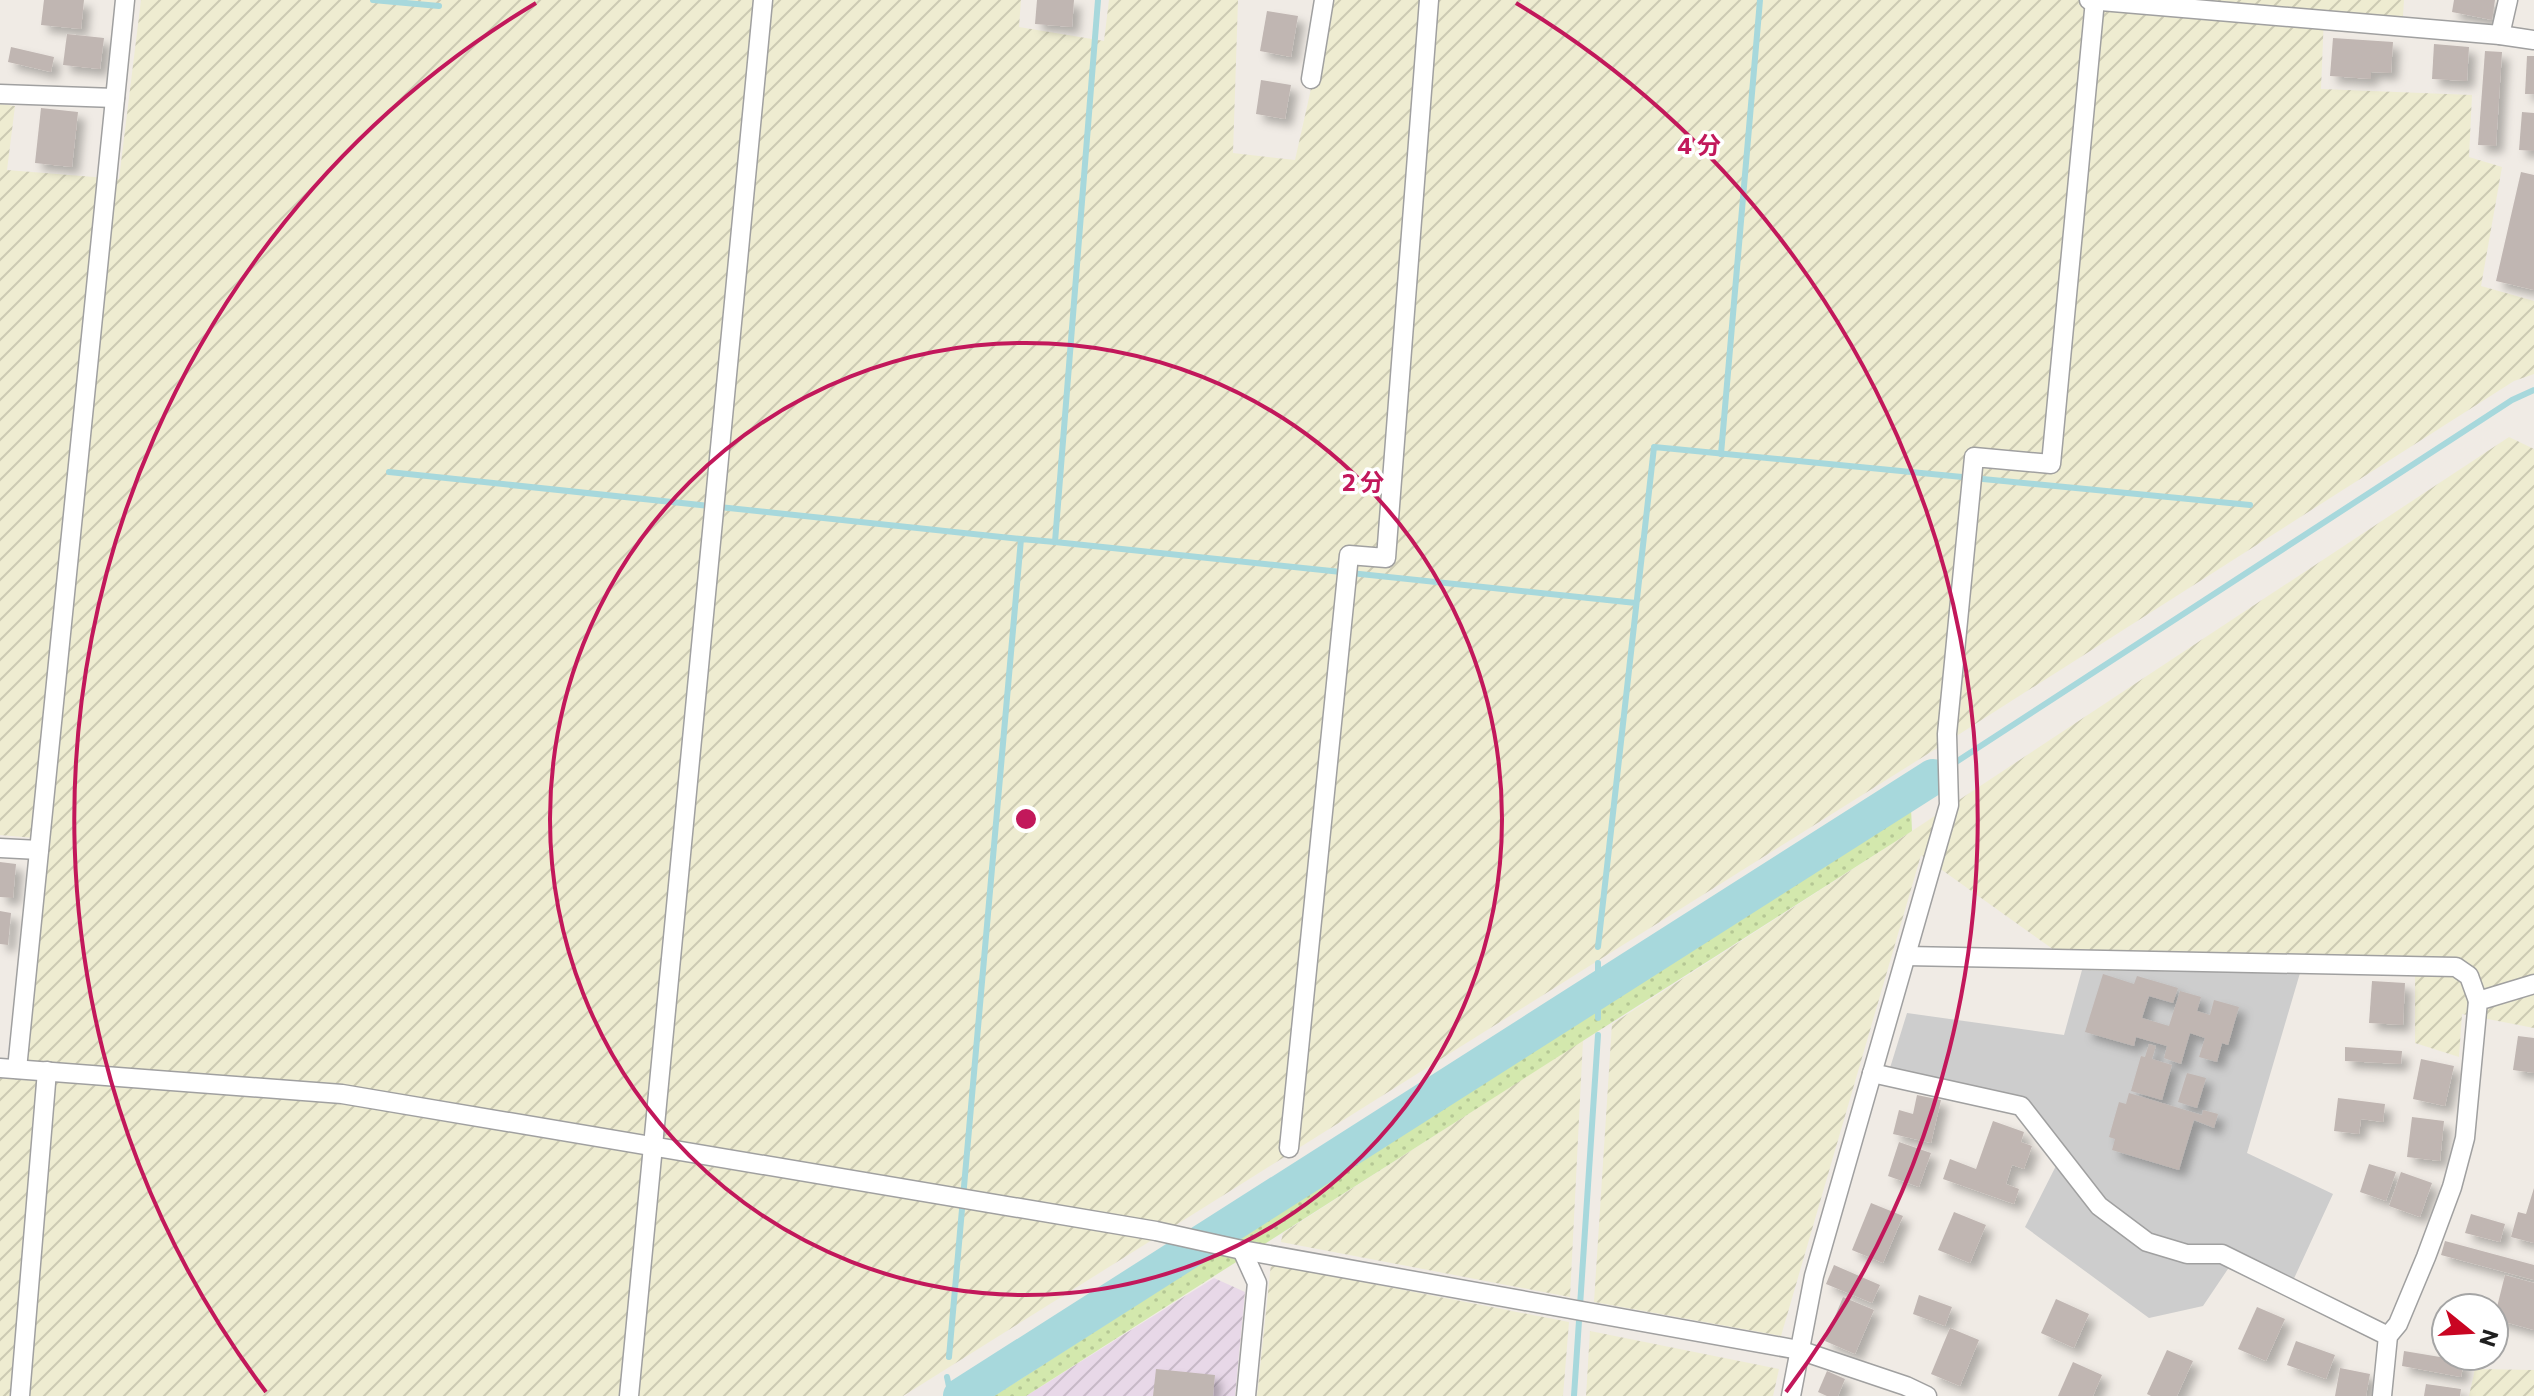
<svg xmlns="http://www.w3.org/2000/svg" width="2534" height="1396" font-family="Commissioner,'Noto Sans JP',sans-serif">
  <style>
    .industrial { fill: url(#industrial-furrows) }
    .religious { fill: #cdcdcd }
    .farmland { fill: url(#farmland-furrows) }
    .grass { fill: url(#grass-dots) }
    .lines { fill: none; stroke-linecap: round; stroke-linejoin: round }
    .stream { stroke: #a7d8dc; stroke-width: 6 }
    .river { stroke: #a7d8dc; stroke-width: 36 }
    .building { fill: #c0b6b2; filter: url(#shadow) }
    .street-casing { stroke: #a0a0a0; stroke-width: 21 }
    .street { stroke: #fff; stroke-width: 18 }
    .ring { fill: none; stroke: #c2185b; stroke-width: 4 }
    .centre { fill: #c2185b; stroke: #fff; stroke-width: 4 }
    .ring-label { font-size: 24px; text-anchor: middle; font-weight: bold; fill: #c2185b; stroke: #fff; stroke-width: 7; stroke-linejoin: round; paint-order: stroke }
  </style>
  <defs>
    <pattern id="industrial-furrows" width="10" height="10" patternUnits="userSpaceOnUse" patternTransform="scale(2)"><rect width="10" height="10" fill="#e8d8e8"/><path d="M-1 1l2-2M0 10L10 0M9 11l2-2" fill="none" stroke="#c7b9c7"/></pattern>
    <pattern id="farmland-furrows" width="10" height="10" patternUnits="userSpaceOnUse" patternTransform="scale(2)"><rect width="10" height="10" fill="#eeecd1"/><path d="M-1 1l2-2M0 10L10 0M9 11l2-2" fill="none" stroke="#cccab3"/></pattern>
    <pattern id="grass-dots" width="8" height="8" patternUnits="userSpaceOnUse" patternTransform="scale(2)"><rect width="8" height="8" fill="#d3e8ad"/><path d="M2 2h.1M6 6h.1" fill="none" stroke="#b5c794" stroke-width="1.8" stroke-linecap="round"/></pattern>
    <filter id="shadow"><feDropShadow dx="7" dy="7" stdDeviation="4" flood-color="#0004"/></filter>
  </defs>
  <rect width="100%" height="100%" fill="#f0ebe5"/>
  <path class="industrial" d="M1214 1278 1245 1292 1235 1396H1026Z"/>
  <path class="religious" d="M2082 970 2300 973 2247 1153 2333 1194 2291 1285 2236 1257 2203 1306 2149 1318 2025 1227 2063 1152 2024 1100 1890 1068 1907 1013 2064 1035Z"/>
  <g class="farmland">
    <path d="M141 0H1021L1019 27 1104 41 1109 0H1238L1233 153 1295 160 1331 0H2404L2403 16 2324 15 2321 89 2472 95 2469 157 2502 167 2481 286 2534 301V374L2514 381 1958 735 903 1396H0V1078L22 1079 46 839 0 835V104L15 106 7 170 119 179Z"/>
    <path d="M2509 437 2534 449V1028L2462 1014 2459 1057 2415 1043V971L2300 973 2082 970 1921 855 1781 1336 1594 1302 1612 1024 1912 831Z"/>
    <path d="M1583 1040 1570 1297 1281 1242 1283 1233Z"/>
    <path d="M1271 1264 1569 1322 1563 1396H1257Z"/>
    <path d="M1590 1331 1779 1369 1773 1396H1586Z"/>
    <path d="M2475 1369 2534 1370V1396H2469Z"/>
  </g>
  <path class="grass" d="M1911 808 1912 831 1026 1396H994Z"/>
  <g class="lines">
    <g class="stream">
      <path d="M373 0 439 6"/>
      <path d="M1721 454 1760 0"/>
      <path d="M389 472 1021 539"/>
      <path d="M1055 542 1636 603"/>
      <path d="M1933 777 2512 400 2534 390"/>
      <path d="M1598 947 1654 447 2250 505"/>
      <path d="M1598 1018V963"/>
      <path d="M949 1357 1021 539 1055 542 1098 0"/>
      <path d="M947 1377 951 1396"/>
      <path d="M1574 1396 1598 1035"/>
    </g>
    <path class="river" d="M961 1396 1933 777"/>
  </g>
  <g class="building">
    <path d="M44 0H84L81 29 41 25Z"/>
    <path d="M1037 0H1074L1072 27 1035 24Z"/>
    <path d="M2454 0H2495L2492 20 2452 12Z"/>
    <path d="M1267 11 1298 16 1291 57 1260 51Z"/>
    <path d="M67 34 104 38 100 69 63 65Z"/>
    <path d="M2333 38 2393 42 2391 73 2371 72V79L2330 76Z"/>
    <path d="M2434 44 2469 47 2467 81 2432 79Z"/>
    <path d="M11 47 54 57 51 72 8 62Z"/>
    <path d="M2485 51 2502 52 2496 146 2478 145Z"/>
    <path d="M2527 56H2534V94H2525Z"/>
    <path d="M1261 80 1291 85 1285 119 1256 114Z"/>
    <path d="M41 108 78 112 72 167 35 163Z"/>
    <path d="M2522 112 2534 113V151L2519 150Z"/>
    <path d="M2521 172 2534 175V290L2496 281Z"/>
    <path d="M0 862 16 864 13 898 0 897Z"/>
    <path d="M0 911 11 913 8 945 0 944Z"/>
    <path d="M2103 974 2134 984 2137 976 2178 988 2173 1003 2149 996 2142 1018 2169 1026 2180 991 2201 997 2197 1011 2210 1015 2214 1000 2239 1007 2228 1045 2222 1043 2217 1062 2199 1057 2205 1038 2190 1033 2181 1064 2164 1058 2167 1046 2136 1037 2134 1046 2085 1032Z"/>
    <path d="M2372 981 2405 983 2403 1025 2369 1023Z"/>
    <path d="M2518 1036 2534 1038V1073L2513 1070Z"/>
    <path d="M2149 1044 2156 1046 2152 1059 2172 1065 2162 1100 2131 1091 2141 1056 2145 1057Z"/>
    <path d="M2345 1047 2402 1051 2401 1064 2345 1061Z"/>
    <path d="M2421 1059 2454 1066 2445 1106 2413 1099Z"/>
    <path d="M2187 1073 2206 1078 2197 1108 2178 1102Z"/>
    <path d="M2129 1093 2202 1115 2203 1110 2218 1114 2214 1128 2194 1120 2179 1170 2112 1150 2115 1139 2109 1137 2119 1102 2126 1104Z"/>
    <path d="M1917 1095 1941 1100 1931 1143 1893 1134 1899 1110 1913 1114Z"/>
    <path d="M2338 1098 2385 1104 2383 1122 2361 1119 2359 1134 2334 1131Z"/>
    <path d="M2412 1117 2444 1121 2440 1161 2407 1157Z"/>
    <path d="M1993 1121 2024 1132 2021 1142 2032 1146 2024 1169 2012 1165 2006 1184 2019 1189 2014 1204 1943 1179 1950 1159 1976 1169Z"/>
    <path d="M1899 1142 1931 1153 1919 1187 1888 1176Z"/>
    <path d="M2369 1164 2396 1172 2386 1201 2360 1192Z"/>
    <path d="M2401 1172 2432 1183 2420 1217 2389 1206Z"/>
    <path d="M2534 1188V1243L2511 1237 2518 1212 2526 1214Z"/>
    <path d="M1871 1203 1903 1216 1883 1263 1852 1250Z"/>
    <path d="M1954 1212 1986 1225 1970 1263 1938 1250Z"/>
    <path d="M2471 1214 2505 1224 2500 1242 2465 1233Z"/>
    <path d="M2445 1241 2534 1265V1280L2441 1255Z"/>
    <path d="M1834 1265 1880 1285 1872 1303 1826 1284Z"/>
    <path d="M2505 1275 2534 1283V1330L2494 1319Z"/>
    <path d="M1919 1295 1952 1307 1945 1326 1913 1314Z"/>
    <path d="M1843 1297 1874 1310 1855 1354 1825 1341Z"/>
    <path d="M2056 1299 2089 1314 2074 1348 2041 1333Z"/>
    <path d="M2257 1307 2285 1319 2266 1361 2238 1349Z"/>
    <path d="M1950 1328 1979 1340 1960 1386 1931 1374Z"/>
    <path d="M2296 1341 2335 1355 2326 1379 2287 1365Z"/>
    <path d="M2167 1350 2193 1361 2177 1396H2151L2147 1394Z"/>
    <path d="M2404 1351 2464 1361 2461 1377 2402 1366Z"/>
    <path d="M2073 1362 2102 1375 2093 1396H2058Z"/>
    <path d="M2340 1368 2370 1374 2366 1396H2335Z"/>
    <path d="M1156 1369 1215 1375 1213 1396H1153Z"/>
    <path d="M1827 1371 1845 1379 1838 1396H1827L1818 1392Z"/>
    <path d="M2426 1384 2461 1389 2460 1396H2424Z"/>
  </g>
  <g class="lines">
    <defs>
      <g id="street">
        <path d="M2089 0 2500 35 2534 40"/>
        <path d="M2500 35 2508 0"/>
        <path d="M1311 79 1324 0"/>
        <path d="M0 94 115 98"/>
        <path d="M0 848 39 850"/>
        <path d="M1906 956 2456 967 2469 976 2478 1001"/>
        <path d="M0 1068 342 1094 1156 1231 1242 1250 1799 1350 1906 1386 1927 1396"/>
        <path d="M17 1069 125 0"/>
        <path d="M1872 1073 2021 1106 2099 1206 2147 1242 2187 1254H2222L2388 1336"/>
        <path d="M1289 1148 1349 555 1386 558 1429 0"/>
        <path d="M1242 1250 1257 1283 1246 1396"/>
        <path d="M20 1396 47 1071"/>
        <path d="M629 1396 763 0"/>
        <path d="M1791 1396 1814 1276 1949 805 1947 734 1974 457 2051 464 2095 0"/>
        <path d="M2382 1396 2388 1336 2398 1324 2426 1257 2452 1187 2465 1138 2478 1001 2534 984"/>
      </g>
    </defs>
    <use href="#street" class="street-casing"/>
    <use href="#street" class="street"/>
  </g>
  <g class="ring">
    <circle cx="1026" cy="819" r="476"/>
    <path d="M266 1392A952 952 0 0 1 536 3M1516 3A952 952 0 0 1 1786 1392"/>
  </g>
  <circle cx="1026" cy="819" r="12" class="centre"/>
  <g class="ring-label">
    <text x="1699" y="154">4 分</text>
    <text x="1363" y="491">2 分</text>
  </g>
  <g transform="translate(2470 1332) rotate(108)"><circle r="38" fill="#ffffff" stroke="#a5a5a5" stroke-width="2"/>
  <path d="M0-6L14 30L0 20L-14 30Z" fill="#c90522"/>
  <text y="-12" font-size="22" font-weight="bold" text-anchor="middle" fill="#1f1f1f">N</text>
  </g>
</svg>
